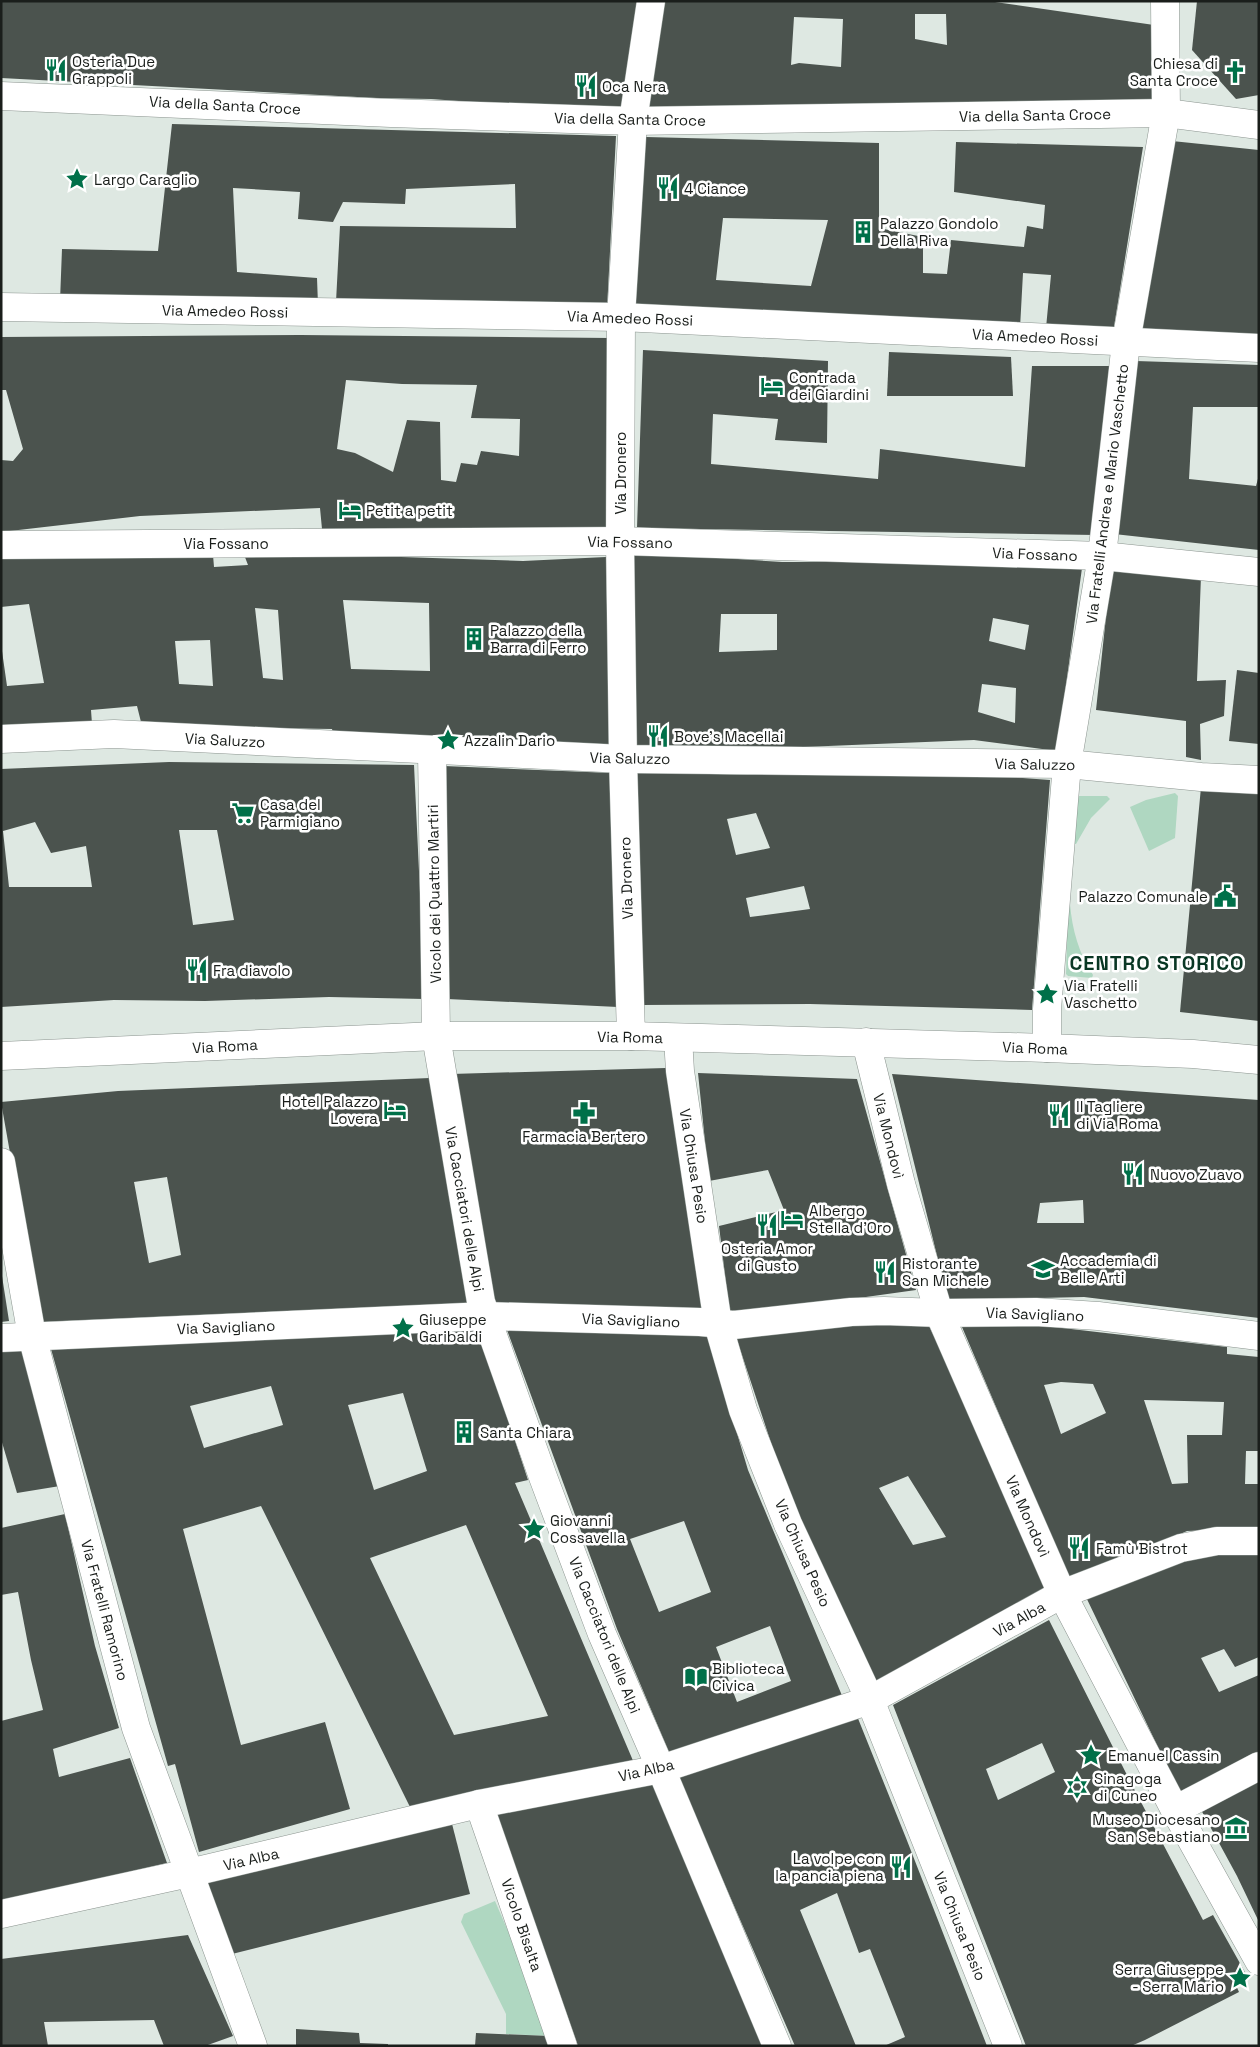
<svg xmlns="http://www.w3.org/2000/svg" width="1260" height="2047" font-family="'Space Grotesk',sans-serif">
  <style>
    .green { fill: #afd7c1 }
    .building { fill: #4b534e; fill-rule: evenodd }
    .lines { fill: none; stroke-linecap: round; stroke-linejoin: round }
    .minor-casing { stroke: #8b948f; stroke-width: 29 }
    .minor { stroke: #fff; stroke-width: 28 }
    .labels { text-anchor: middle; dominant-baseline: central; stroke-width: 5; stroke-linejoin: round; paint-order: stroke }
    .poi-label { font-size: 15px; fill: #1a1e1b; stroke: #fff; text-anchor: start }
    .street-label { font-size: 15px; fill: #1a1e1b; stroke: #fff }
    .district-label { font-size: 20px; font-weight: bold; letter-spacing: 1px; fill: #093724; stroke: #fff }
  </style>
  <rect width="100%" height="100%" fill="#dee8e2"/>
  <g class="green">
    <path d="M1175 793 1178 796 1175 838 1149 851 1130 807 1146 800Z"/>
    <path d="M1079 796H1107L1110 799 1091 818 1076 844H1073L1076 800Z"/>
    <path d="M1068 904H1070C1072 929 1079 954 1093 975L1092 978 1068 976 1066 974Z"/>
    <path d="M495 1901 526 1973 549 2036 506 2034V2014L461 1922 464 1914Z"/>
  </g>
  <g class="building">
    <path d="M1 1H638L626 113 431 99 376 98 1 78Z"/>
    <path d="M660 1H988L1154 25V102L644 111ZM915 14H946L947 45 915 39ZM794 17 843 19 841 67 799 63 791 65Z"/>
    <path d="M1197 1H1259V95L1236 99 1192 50Z"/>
    <path d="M172 124 616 136 607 309 336 302 340 226 516 228 515 184 406 189 405 204 343 202 333 222 298 219 300 192 233 188 237 272 317 278 318 305 60 301 62 249 158 251Z"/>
    <path d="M646 137 879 143V228L923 237V273L947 274 951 240 1024 247 1027 226 1043 229 1045 205 954 192 956 142 1143 147 1113 333 1046 328 1051 275 1023 273 1020 328 630 308ZM723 218 828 220 811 286 716 280Z"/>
    <path d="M1172 141 1259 150V337L1140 330Z"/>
    <path d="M300 335 610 338 613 534 322 529 320 508 140 516 1 532V460L13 461 23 449 6 390H1V337ZM346 380 402 384 477 385 471 418 520 419 519 456 481 451 477 465 461 463 456 482 441 480 440 422 407 420 393 472 355 453 337 449Z"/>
    <path d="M643 350 828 361 827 443 775 440 778 419 713 414 711 464 878 479 880 449 1025 467 1032 366H1114L1095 535 637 528Z"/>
    <path d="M889 352 1011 357 1013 396H887Z"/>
    <path d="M1136 361 1259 365V407H1193L1189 479 1256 486 1259 475V550L1114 534Z"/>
    <path d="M243 552 523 561 606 557 610 748 334 737 332 729 142 726 137 706 91 710 92 724 1 727V644L7 686 44 683 29 604 1 607V557L213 555 214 567 248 565ZM343 600 429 603 430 671 351 669ZM255 608 278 610 283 680 263 678ZM210 640 213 686 179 684 175 641Z"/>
    <path d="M634 552 782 562H1001L1082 568 1057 751 974 740 779 748 634 747ZM721 614H777V650L719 652ZM993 618 1029 625 1025 650 989 641ZM982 684 1016 688 1015 723 978 712Z"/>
    <path d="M1111 570 1201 576 1197 681 1226 680 1224 716 1200 724 1201 760 1186 757V721L1096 710Z"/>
    <path d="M1237 670 1259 673V744L1229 741Z"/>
    <path d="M169 762 414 765 425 999 329 997 205 1001 114 1000 1 1007V769ZM35 822 51 853 86 846 92 887H9L3 831ZM179 830H217L234 920 193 925Z"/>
    <path d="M444 766 611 773 618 1007 447 999Z"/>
    <path d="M845 771 943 772 1050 780 1032 1010 810 1004 641 1005 630 772 748 775ZM756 813 770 848 736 855 727 819ZM804 886 810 909 750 917 746 898Z"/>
    <path d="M1201 787 1259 794V1021L1180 1012Z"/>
    <path d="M666 1068 706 1309 490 1305 451 1074Z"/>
    <path d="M698 1073 857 1079 916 1290 730 1316 719 1226 784 1210 768 1170 709 1181Z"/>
    <path d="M892 1074 1259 1100V1318L1084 1297 948 1300ZM1083 1200 1084 1223H1037L1040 1203Z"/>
    <path d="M430 1078 471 1303 40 1322 1 1102 118 1091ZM167 1177 181 1255 149 1263 134 1182Z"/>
    <path d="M1 1276H2L9 1321 1 1322Z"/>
    <path d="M848 1322 929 1326 985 1443 1047 1592 876 1681 786 1488 736 1337ZM908 1476 946 1537 913 1545 879 1488Z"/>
    <path d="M477 1326 528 1480 515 1483 634 1763 411 1809 261 1506 183 1529 241 1745 325 1722 350 1809 199 1852 175 1764 168 1766 51 1349ZM271 1386 283 1425 204 1448 190 1406ZM403 1393 427 1471 374 1490 348 1405ZM466 1525 548 1716 454 1735 370 1558Z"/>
    <path d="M1045 1326 1227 1347V1354L1259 1357V1451H1246L1245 1484H1259V1528L1187 1531 1071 1583 962 1327ZM1061 1382 1093 1384 1106 1413 1061 1434 1044 1385ZM1144 1400 1224 1402 1222 1435H1187L1188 1483 1172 1484Z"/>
    <path d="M507 1330 707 1333 748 1470 843 1698 671 1757 617 1629ZM684 1521 711 1592 659 1612 630 1539ZM770 1626 791 1681 737 1702 716 1647Z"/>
    <path d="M22 1348 60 1486 17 1493 1 1439V1350Z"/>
    <path d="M65 1514 95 1646 119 1728 53 1749 59 1777 130 1758 167 1863 1 1902V1721L43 1710 31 1660 18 1592 1 1595V1528Z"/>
    <path d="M1217 1551 1259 1555V1657L1235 1667 1224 1649 1201 1658 1219 1692 1259 1675V1753L1180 1793 1085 1595 1184 1557Z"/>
    <path d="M1049 1620 1132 1785 1203 1920 1213 1915 1246 1974 1234 1981 1239 1992 1145 2040 1131 2046H1026L893 1705ZM1042 1743 1055 1772 998 1800 986 1769Z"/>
    <path d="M857 1716 906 1838 987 2046H884L905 2037 870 1949 859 1953 837 1893 800 1910 856 2046H795L678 1777Z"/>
    <path d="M1259 1778V1922L1237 1876 1200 1808Z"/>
    <path d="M653 1782 767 2046H578L496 1813Z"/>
    <path d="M451 1820 470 1894 232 1954 207 1882Z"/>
    <path d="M188 1935 233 2036 205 2046H164L154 2020 44 2022 48 2046H1V1959Z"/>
    <path d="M296 2029 359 2033 360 2043 388 2044V2046H296Z"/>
    <path d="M476 2033 549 2036 553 2046H475Z"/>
  </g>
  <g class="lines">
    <defs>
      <g id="minor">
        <path d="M1 96 391 113 633 121 1166 113 1259 125"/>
        <path d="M1 307 621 317 1259 348"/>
        <path d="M1 545 620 541 1102 556 1259 572"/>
        <path d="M1 739 114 734 623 759 1067 764 1201 777 1259 780"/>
        <path d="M432 751 436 1036 481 1302 543 1477 602 1634 661 1769 777 2046"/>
        <path d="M631 1036 623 759 620 541 621 317 633 121 651 1"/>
        <path d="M678 1038 680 1071 718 1324 743 1410 788 1524 870 1700 1008 2046"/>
        <path d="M866 1042 901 1184 939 1313 1062 1594 1175 1810 1259 1961"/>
        <path d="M1047 1048V1009L1067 764 1102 556 1126 342 1166 113 1165 1"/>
        <path d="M1 1056 436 1036H631L1047 1048 1193 1054 1259 1060"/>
        <path d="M1 1162 32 1336 136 1728 253 2046"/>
        <path d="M1 1338 486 1316 700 1322 734 1325 851 1312 884 1311 939 1313 1036 1312 1098 1316 1259 1336"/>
        <path d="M479 1804 563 2046"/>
        <path d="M1175 1810 1259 1766"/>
        <path d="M1 1914 189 1873 479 1804 661 1769 870 1700 1062 1594 1181 1548 1217 1541H1259"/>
      </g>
    </defs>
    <use href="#minor" class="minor-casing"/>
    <use href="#minor" class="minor"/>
  </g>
  <defs>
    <symbol id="restaurant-bare" viewBox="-9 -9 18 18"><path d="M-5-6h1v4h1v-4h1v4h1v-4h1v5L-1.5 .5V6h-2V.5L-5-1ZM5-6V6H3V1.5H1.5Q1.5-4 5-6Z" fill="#007049" stroke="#fff" stroke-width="2.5" paint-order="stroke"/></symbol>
    <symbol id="church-bare" viewBox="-9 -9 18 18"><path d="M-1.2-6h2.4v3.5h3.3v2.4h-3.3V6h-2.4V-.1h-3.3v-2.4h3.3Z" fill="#007049" stroke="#fff" stroke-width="2.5" paint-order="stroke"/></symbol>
    <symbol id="sight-bare" viewBox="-9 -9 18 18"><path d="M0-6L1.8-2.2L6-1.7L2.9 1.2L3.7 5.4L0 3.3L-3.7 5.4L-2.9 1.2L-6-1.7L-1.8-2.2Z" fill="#007049" stroke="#fff" stroke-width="2.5" paint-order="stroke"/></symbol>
    <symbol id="building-bare" viewBox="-9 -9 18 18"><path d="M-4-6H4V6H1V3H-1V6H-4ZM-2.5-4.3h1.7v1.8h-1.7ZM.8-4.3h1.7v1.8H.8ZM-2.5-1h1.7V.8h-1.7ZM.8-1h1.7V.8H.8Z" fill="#007049" stroke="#fff" stroke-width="2.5" paint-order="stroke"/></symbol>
    <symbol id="hotel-bare" viewBox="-9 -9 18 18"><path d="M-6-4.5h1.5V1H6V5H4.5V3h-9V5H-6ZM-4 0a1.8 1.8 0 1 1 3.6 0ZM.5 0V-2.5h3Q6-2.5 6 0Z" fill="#007049" stroke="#fff" stroke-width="2.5" paint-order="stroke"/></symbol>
    <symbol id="supermarket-bare" viewBox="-9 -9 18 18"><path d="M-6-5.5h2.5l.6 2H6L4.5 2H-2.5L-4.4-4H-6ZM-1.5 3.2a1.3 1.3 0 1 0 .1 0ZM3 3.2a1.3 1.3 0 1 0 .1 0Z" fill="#007049" stroke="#fff" stroke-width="2.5" paint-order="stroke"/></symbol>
    <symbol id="civic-bare" viewBox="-9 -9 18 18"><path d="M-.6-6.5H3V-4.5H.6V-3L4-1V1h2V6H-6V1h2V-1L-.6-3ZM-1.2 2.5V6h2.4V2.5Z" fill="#007049" stroke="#fff" stroke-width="2.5" paint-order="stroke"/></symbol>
    <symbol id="pharmacy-bare" viewBox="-9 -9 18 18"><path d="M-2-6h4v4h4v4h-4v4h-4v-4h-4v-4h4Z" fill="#007049" stroke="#fff" stroke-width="2.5" paint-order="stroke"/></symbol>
    <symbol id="university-bare" viewBox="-9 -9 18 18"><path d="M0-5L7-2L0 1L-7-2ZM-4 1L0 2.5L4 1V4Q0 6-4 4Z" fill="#007049" stroke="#fff" stroke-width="2.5" paint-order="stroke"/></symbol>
    <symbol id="library-bare" viewBox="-9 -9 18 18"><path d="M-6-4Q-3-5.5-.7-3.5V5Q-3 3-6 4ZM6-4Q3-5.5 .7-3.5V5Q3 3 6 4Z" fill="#007049" stroke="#fff" stroke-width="2.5" paint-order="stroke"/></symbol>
    <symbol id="synagogue-bare" viewBox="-9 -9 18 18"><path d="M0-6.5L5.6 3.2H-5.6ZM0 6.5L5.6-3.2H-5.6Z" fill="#007049" stroke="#fff" stroke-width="2.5" paint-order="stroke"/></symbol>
    <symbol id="museum-bare" viewBox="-9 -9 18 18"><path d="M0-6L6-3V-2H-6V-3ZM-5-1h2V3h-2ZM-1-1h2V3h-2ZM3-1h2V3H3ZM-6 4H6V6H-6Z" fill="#007049" stroke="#fff" stroke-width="2.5" paint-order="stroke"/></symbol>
  </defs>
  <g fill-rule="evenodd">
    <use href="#restaurant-bare" x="40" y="54" width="32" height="32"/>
    <use href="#church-bare" x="1219" y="56" width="32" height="32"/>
    <use href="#restaurant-bare" x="570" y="70" width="32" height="32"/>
    <use href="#sight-bare" x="61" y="163" width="32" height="32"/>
    <use href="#restaurant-bare" x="652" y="172" width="32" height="32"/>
    <use href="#building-bare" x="847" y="216" width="32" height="32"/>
    <use href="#hotel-bare" x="756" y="370" width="32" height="32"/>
    <use href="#hotel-bare" x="334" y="494" width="32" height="32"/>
    <use href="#building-bare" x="458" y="623" width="32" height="32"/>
    <use href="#restaurant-bare" x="642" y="720" width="32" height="32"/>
    <use href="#sight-bare" x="432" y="724" width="32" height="32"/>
    <use href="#supermarket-bare" x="227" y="797" width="32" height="32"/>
    <use href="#civic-bare" x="1209" y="880" width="32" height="32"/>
    <use href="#restaurant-bare" x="181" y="954" width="32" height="32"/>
    <use href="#sight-bare" x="1031" y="978" width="32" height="32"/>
    <use href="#hotel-bare" x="379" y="1094" width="32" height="32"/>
    <use href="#pharmacy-bare" x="568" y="1097" width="32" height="32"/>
    <use href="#restaurant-bare" x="1043" y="1099" width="32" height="32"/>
    <use href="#restaurant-bare" x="1117" y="1158" width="32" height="32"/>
    <use href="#hotel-bare" x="776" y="1203" width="32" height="32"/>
    <use href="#restaurant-bare" x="751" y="1209" width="32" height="32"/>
    <use href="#university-bare" x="1027" y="1253" width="32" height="32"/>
    <use href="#restaurant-bare" x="869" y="1256" width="32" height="32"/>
    <use href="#sight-bare" x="387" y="1312" width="32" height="32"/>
    <use href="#building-bare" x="448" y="1416" width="32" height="32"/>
    <use href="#sight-bare" x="518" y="1513" width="32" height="32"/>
    <use href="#restaurant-bare" x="1063" y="1532" width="32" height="32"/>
    <use href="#library-bare" x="680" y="1661" width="32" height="32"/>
    <use href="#sight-bare" x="1075" y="1739" width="32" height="32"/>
    <use href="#synagogue-bare" x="1061" y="1771" width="32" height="32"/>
    <use href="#museum-bare" x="1220" y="1812" width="32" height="32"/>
    <use href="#restaurant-bare" x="885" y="1851" width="32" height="32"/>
    <use href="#sight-bare" x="1224" y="1962" width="32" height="32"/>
  </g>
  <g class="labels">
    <g class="poi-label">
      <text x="72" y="61">Osteria Due<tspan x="72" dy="17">Grappoli</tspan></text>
      <text x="1218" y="63" text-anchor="end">Chiesa di<tspan x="1218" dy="17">Santa Croce</tspan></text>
      <text x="602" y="86">Oca Nera</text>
      <text x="94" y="179">Largo Caraglio</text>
      <text x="684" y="188">4 Ciance</text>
      <text x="880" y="223">Palazzo Gondolo<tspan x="880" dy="17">Della Riva</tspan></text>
      <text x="789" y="377">Contrada<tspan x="789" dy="17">dei Giardini</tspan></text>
      <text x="366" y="510">Petit a petit</text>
      <text x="490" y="630">Palazzo della<tspan x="490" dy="17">Barra di Ferro</tspan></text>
      <text x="674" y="736">Bove's Macellai</text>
      <text x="464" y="740">Azzalin Dario</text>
      <text x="260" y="804">Casa del<tspan x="260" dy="17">Parmigiano</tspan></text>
      <text x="1208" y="896" text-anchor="end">Palazzo Comunale</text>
      <text x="213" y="970">Fra diavolo</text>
      <text x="1064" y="985">Via Fratelli<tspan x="1064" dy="17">Vaschetto</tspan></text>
      <text x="378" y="1101" text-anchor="end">Hotel Palazzo<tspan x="378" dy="17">Lovera</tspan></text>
      <text x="1076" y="1106">Il Tagliere<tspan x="1076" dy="17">di Via Roma</tspan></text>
      <text x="584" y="1136" text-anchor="middle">Farmacia Bertero</text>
      <text x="1150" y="1174">Nuovo Zuavo</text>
      <text x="809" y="1210">Albergo<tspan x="809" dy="17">Stella d'Oro</tspan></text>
      <text x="767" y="1248" text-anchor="middle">Osteria Amor<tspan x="767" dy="17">di Gusto</tspan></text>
      <text x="1060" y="1260">Accademia di<tspan x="1060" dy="17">Belle Arti</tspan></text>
      <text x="902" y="1263">Ristorante<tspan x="902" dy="17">San Michele</tspan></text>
      <text x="419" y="1319">Giuseppe<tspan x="419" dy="17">Garibaldi</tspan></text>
      <text x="480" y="1432">Santa Chiara</text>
      <text x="550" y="1520">Giovanni<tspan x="550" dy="17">Cossavella</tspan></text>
      <text x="1096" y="1548">Famù Bistrot</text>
      <text x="712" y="1668">Biblioteca<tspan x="712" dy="17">Civica</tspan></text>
      <text x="1108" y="1755">Emanuel Cassin</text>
      <text x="1094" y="1778">Sinagoga<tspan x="1094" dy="17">di Cuneo</tspan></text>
      <text x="1220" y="1819" text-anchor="end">Museo Diocesano<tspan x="1220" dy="17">San Sebastiano</tspan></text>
      <text x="884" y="1858" text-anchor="end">La volpe con<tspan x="884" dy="17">la pancia piena</tspan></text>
      <text x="1224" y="1969" text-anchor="end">Serra Giuseppe<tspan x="1224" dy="17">- Serra Mario</tspan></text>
    </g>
    <g class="street-label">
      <text transform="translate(225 105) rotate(3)">Via della Santa Croce</text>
      <text transform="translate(1035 115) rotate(-1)">Via della Santa Croce</text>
      <text transform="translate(630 119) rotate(1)">Via della Santa Croce</text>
      <text transform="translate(225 311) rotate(1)">Via Amedeo Rossi</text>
      <text transform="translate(630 318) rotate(2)">Via Amedeo Rossi</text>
      <text transform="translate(1035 337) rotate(3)">Via Amedeo Rossi</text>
      <text transform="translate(620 473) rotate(-90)">Via Dronero</text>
      <text transform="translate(1107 494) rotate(-83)">Via Fratelli Andrea e Mario Vaschetto</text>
      <text transform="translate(630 542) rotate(1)">Via Fossano</text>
      <text x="226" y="543">Via Fossano</text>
      <text transform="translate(1035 554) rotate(2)">Via Fossano</text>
      <text transform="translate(225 740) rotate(3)">Via Saluzzo</text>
      <text transform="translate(630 758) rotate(1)">Via Saluzzo</text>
      <text transform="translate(1035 764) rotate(1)">Via Saluzzo</text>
      <text transform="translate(626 878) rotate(-92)">Via Dronero</text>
      <text transform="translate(434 894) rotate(-91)">Vicolo dei Quattro Martiri</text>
      <text transform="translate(630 1037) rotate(1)">Via Roma</text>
      <text transform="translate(225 1046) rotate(-3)">Via Roma</text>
      <text transform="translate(1035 1048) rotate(2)">Via Roma</text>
      <text transform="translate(889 1136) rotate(76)">Via Mondovì</text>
      <text transform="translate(694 1166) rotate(81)">Via Chiusa Pesio</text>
      <text transform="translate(465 1209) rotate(80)">Via Cacciatori delle Alpi</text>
      <text transform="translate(1035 1314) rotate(2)">Via Savigliano</text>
      <text transform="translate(631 1320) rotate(2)">Via Savigliano</text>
      <text transform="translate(226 1327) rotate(-2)">Via Savigliano</text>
      <text transform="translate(1028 1516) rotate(66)">Via Mondovì</text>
      <text transform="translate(803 1553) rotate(66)">Via Chiusa Pesio</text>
      <text transform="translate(105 1610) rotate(75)">Via Fratelli Ramorino</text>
      <text transform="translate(1019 1619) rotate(-29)">Via Alba</text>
      <text transform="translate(605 1635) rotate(68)">Via Cacciatori delle Alpi</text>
      <text transform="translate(646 1770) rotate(-13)">Via Alba</text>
      <text transform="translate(251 1859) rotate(-13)">Via Alba</text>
      <text transform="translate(522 1925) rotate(71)">Vicolo Bisalta</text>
      <text transform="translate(960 1926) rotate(68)">Via Chiusa Pesio</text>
    </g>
    <g class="district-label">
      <text x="1157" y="963">CENTRO STORICO</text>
    </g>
  </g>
  <rect width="1260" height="2047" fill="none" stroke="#1a1e1b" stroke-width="5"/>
</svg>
